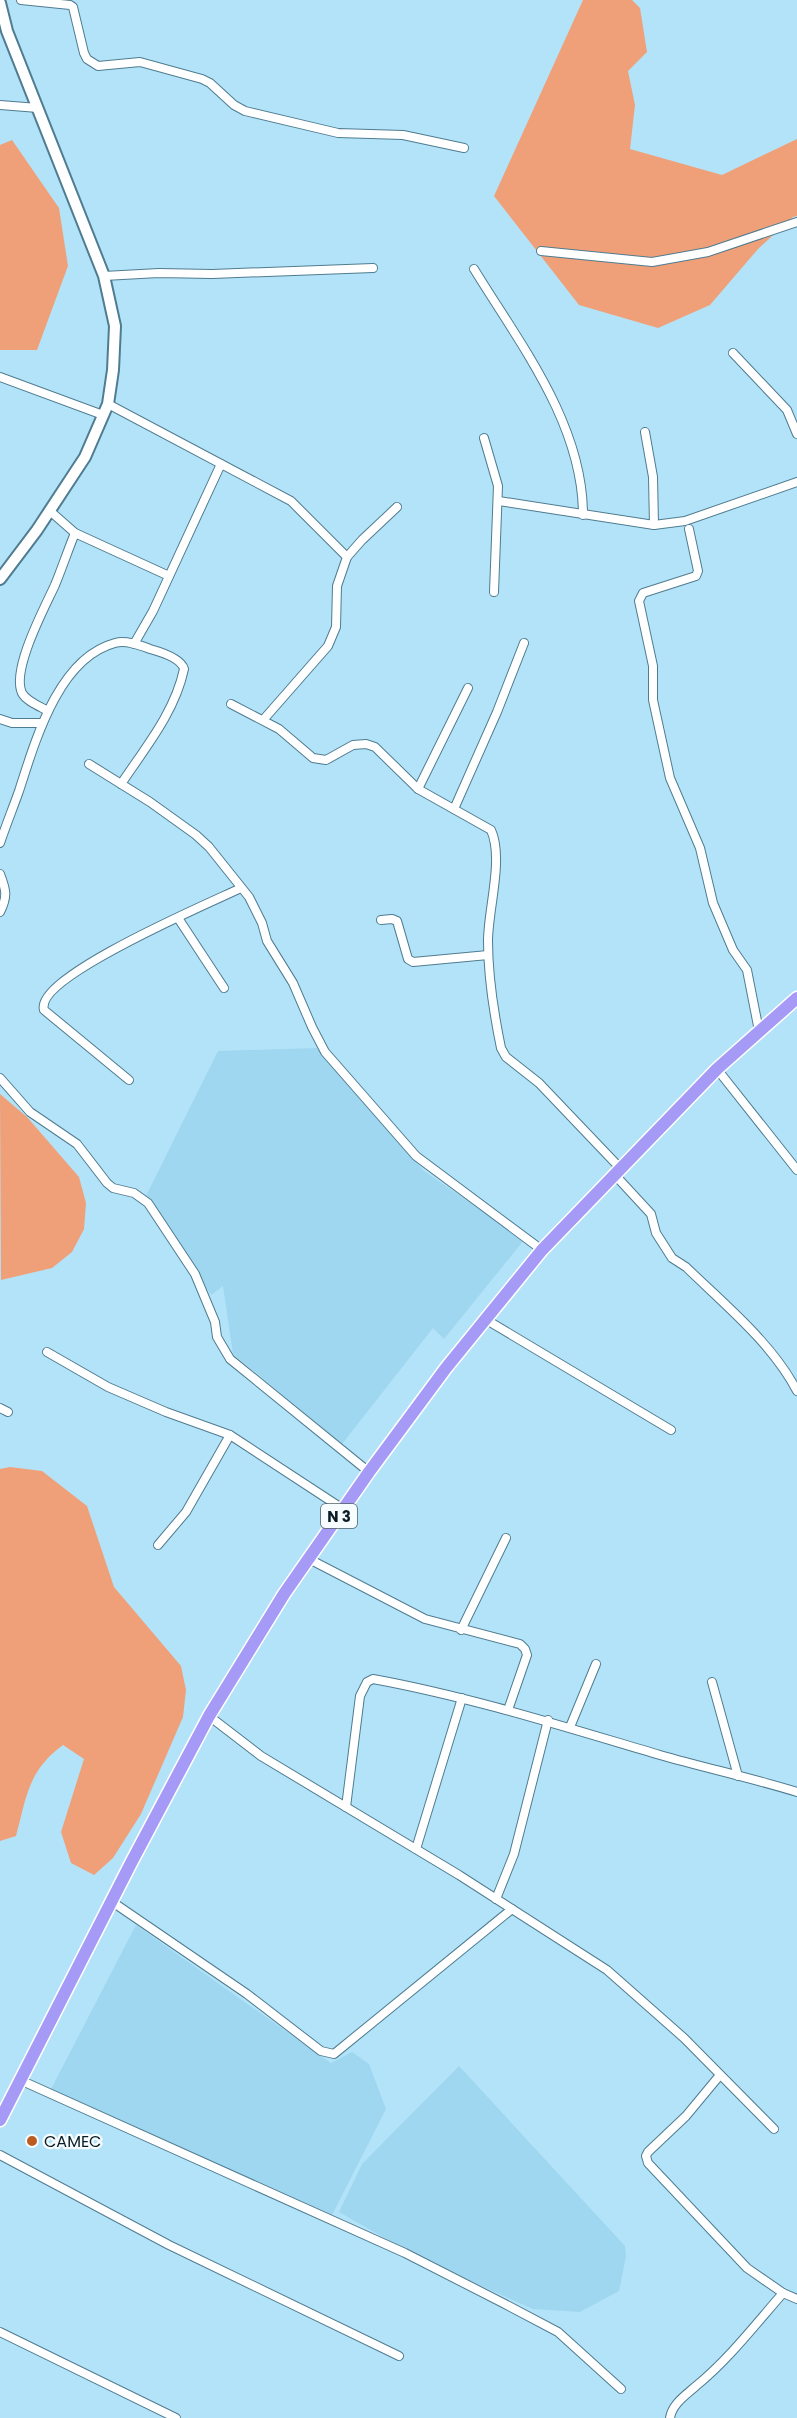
<svg xmlns="http://www.w3.org/2000/svg" width="797" height="2418" font-family="Poppins,sans-serif">
  <style>
    .built { fill: #9fd7f0 }
    .green { fill: #f0a078 }
    .lines { fill: none; stroke-linecap: round; stroke-linejoin: round }
    .minor-casing { stroke: #4f7c90; stroke-width: 10 }
    .secondary-casing { stroke: #4f7c90; stroke-width: 14 }
    .trunk-casing { stroke: #fff; stroke-width: 15 }
    .minor { stroke: #fff; stroke-width: 8 }
    .secondary { stroke: #fff; stroke-width: 10 }
    .trunk { stroke: #a69af7; stroke-width: 12 }
    .poi-dot { fill: #bd5b21; stroke: #f7fcfe; stroke-width: 2 }
    .labels { text-anchor: middle; dominant-baseline: central; stroke-width: 4.5; stroke-linejoin: round; paint-order: stroke }
    .shield { fill: #f7fcfe; stroke: #516066; stroke-width: 1.5 }
    .shield-label { font-size: 15px; font-weight: bold; fill: #0a1d25 }
    .poi-label { font-size: 16px; fill: #0a1d25; stroke: #f7fcfe; text-anchor: start }
  </style>
  <rect width="100%" height="100%" fill="#b3e3f8"/>
  <g class="built">
    <path d="M317 1048 342 1079 424 1171 524 1240 444 1339 433 1328 342 1444 233 1354 223 1286 211 1295 146 1196 218 1051Z"/>
    <path d="M136 1925 331 2063 352 2052 369 2064 386 2109 332 2215 49 2093Z"/>
    <path d="M459 2066 625 2246 626 2256 619 2291 580 2312 533 2309 427 2262 339 2212 362 2164Z"/>
  </g>
  <g class="green">
    <path d="M583 0H632L640 8 647 52 628 71 635 105 630 149 722 175 797 139V216L793 217 758 249 710 305 658 328 579 305 494 196Z"/>
    <path d="M12 140 59 208 68 266 37 350H0V145Z"/>
    <path d="M0 1094 27 1117 79 1177 86 1203 84 1229 72 1252 52 1268 1 1280Z"/>
    <path d="M10 1467 42 1471 87 1506 114 1587 181 1666 186 1690 183 1717 141 1814 113 1858 94 1875 71 1863 61 1832 84 1759 63 1745C28 1771 27 1795 16 1836L0 1841V1469Z"/>
  </g>
  <g class="lines">
    <defs>
      <g id="minor">
        <path d="M21 0 70 5 73 7 84 53 87 59 98 66 140 62 202 79 210 83 234 105 245 111 338 133 403 135 464 148"/>
        <path d="M0 105 38 108"/>
        <path d="M541 251 652 262 708 252 797 222"/>
        <path d="M474 269C520 344 583 424 583 515"/>
        <path d="M104 276 159 273 212 274 373 268"/>
        <path d="M733 353 787 410 797 434"/>
        <path d="M0 377 103 415"/>
        <path d="M108 404 291 501 347 557"/>
        <path d="M645 432 653 477 654 525"/>
        <path d="M484 438 498 486 494 592"/>
        <path d="M499 501 654 525 685 521 797 482"/>
        <path d="M50 511 75 533 169 576"/>
        <path d="M689 529 698 571 696 576 643 593 639 601 653 666V700L670 778 700 848 713 903 733 950 747 970 759 1031"/>
        <path d="M134 644 153 611 221 464"/>
        <path d="M231 704 279 729 313 758 326 760 353 745 366 744 375 747 418 789 491 830C504 859 488 909 488 941 488 976 494 1014 501 1048L506 1057 539 1083 621 1169"/>
        <path d="M48 711C41 707 26 701 22 693 11 670 45 607 55 585 62 568 68 550 75 533"/>
        <path d="M0 719 12 723H42"/>
        <path d="M264 719 328 646 336 627 337 586 347 557 362 540 397 507"/>
        <path d="M89 764 150 802 196 835 209 847 249 897 262 923 267 941 293 983 312 1027 325 1052 416 1156 542 1250"/>
        <path d="M418 789 468 688"/>
        <path d="M454 809 497 712 524 643"/>
        <path d="M0 843C6 825 13 808 19 791 35 742 58 658 115 643 126 640 139 645 150 649 161 652 181 658 184 669 175 712 145 748 121 784"/>
        <path d="M0 874C6 890 8 896 0 912"/>
        <path d="M178 918 224 988"/>
        <path d="M381 920 392 919 397 921 408 959 413 962 488 955"/>
        <path d="M717 1069 797 1170"/>
        <path d="M0 1078 30 1112 77 1144 107 1183 113 1188 134 1193 148 1203 152 1209 195 1274 215 1322 217 1337 230 1359 369 1472"/>
        <path d="M129 1080 44 1010C34 977 212 902 241 888"/>
        <path d="M615 1175 651 1214 656 1233 672 1258 686 1267C725 1305 772 1343 797 1391"/>
        <path d="M485 1319 671 1430"/>
        <path d="M47 1352 108 1387 166 1412 230 1435 343 1509"/>
        <path d="M0 1408 8 1412"/>
        <path d="M158 1545 186 1512 230 1435"/>
        <path d="M309 1559 425 1619 520 1644 525 1649 527 1655 508 1710"/>
        <path d="M461 1630 506 1538"/>
        <path d="M712 1682 738 1776"/>
        <path d="M209 1716 261 1756 459 1875 607 1970 684 2038 774 2129"/>
        <path d="M570 1727 596 1664"/>
        <path d="M346 1807 360 1696 367 1682 373 1679C471 1697 565 1727 660 1755 705 1768 752 1778 797 1792"/>
        <path d="M416 1849 462 1698"/>
        <path d="M496 1899 514 1854 548 1720"/>
        <path d="M111 1901 247 1994 321 2051 334 2054 512 1909"/>
        <path d="M720 2075 686 2116 648 2152 646 2156 648 2163 747 2268 783 2293 797 2299"/>
        <path d="M20 2080 405 2253 503 2303 558 2332 621 2389"/>
        <path d="M0 2155 169 2245 399 2356"/>
        <path d="M0 2332 176 2418"/>
        <path d="M670 2418C672 2404 686 2395 696 2386 729 2359 755 2325 783 2293"/>
      </g>
      <path id="secondary" d="M0 3 7 31 104 276 115 326 113 370 108 404 85 457 37 530 0 579"/>
      <path id="trunk" d="M0 2120 131 1863 209 1716 284 1594 369 1472 446 1368 542 1250 717 1069 797 998"/>
    </defs>
    <use href="#minor" class="minor-casing"/>
    <use href="#secondary" class="secondary-casing"/>
    <use href="#trunk" class="trunk-casing"/>
    <use href="#minor" class="minor"/>
    <use href="#secondary" class="secondary"/>
    <use href="#trunk" class="trunk"/>
  </g>
  <circle class="poi-dot" cx="32" cy="2141" r="6"/>
  <g class="labels">
    <rect class="shield" x="321" y="1504" width="36" height="24" rx="4.5"/>
    <g class="shield-label">
      <text x="339" y="1516">N 3</text>
    </g>
    <g class="poi-label">
      <text x="44" y="2141">CAMEC</text>
    </g>
  </g>
</svg>
